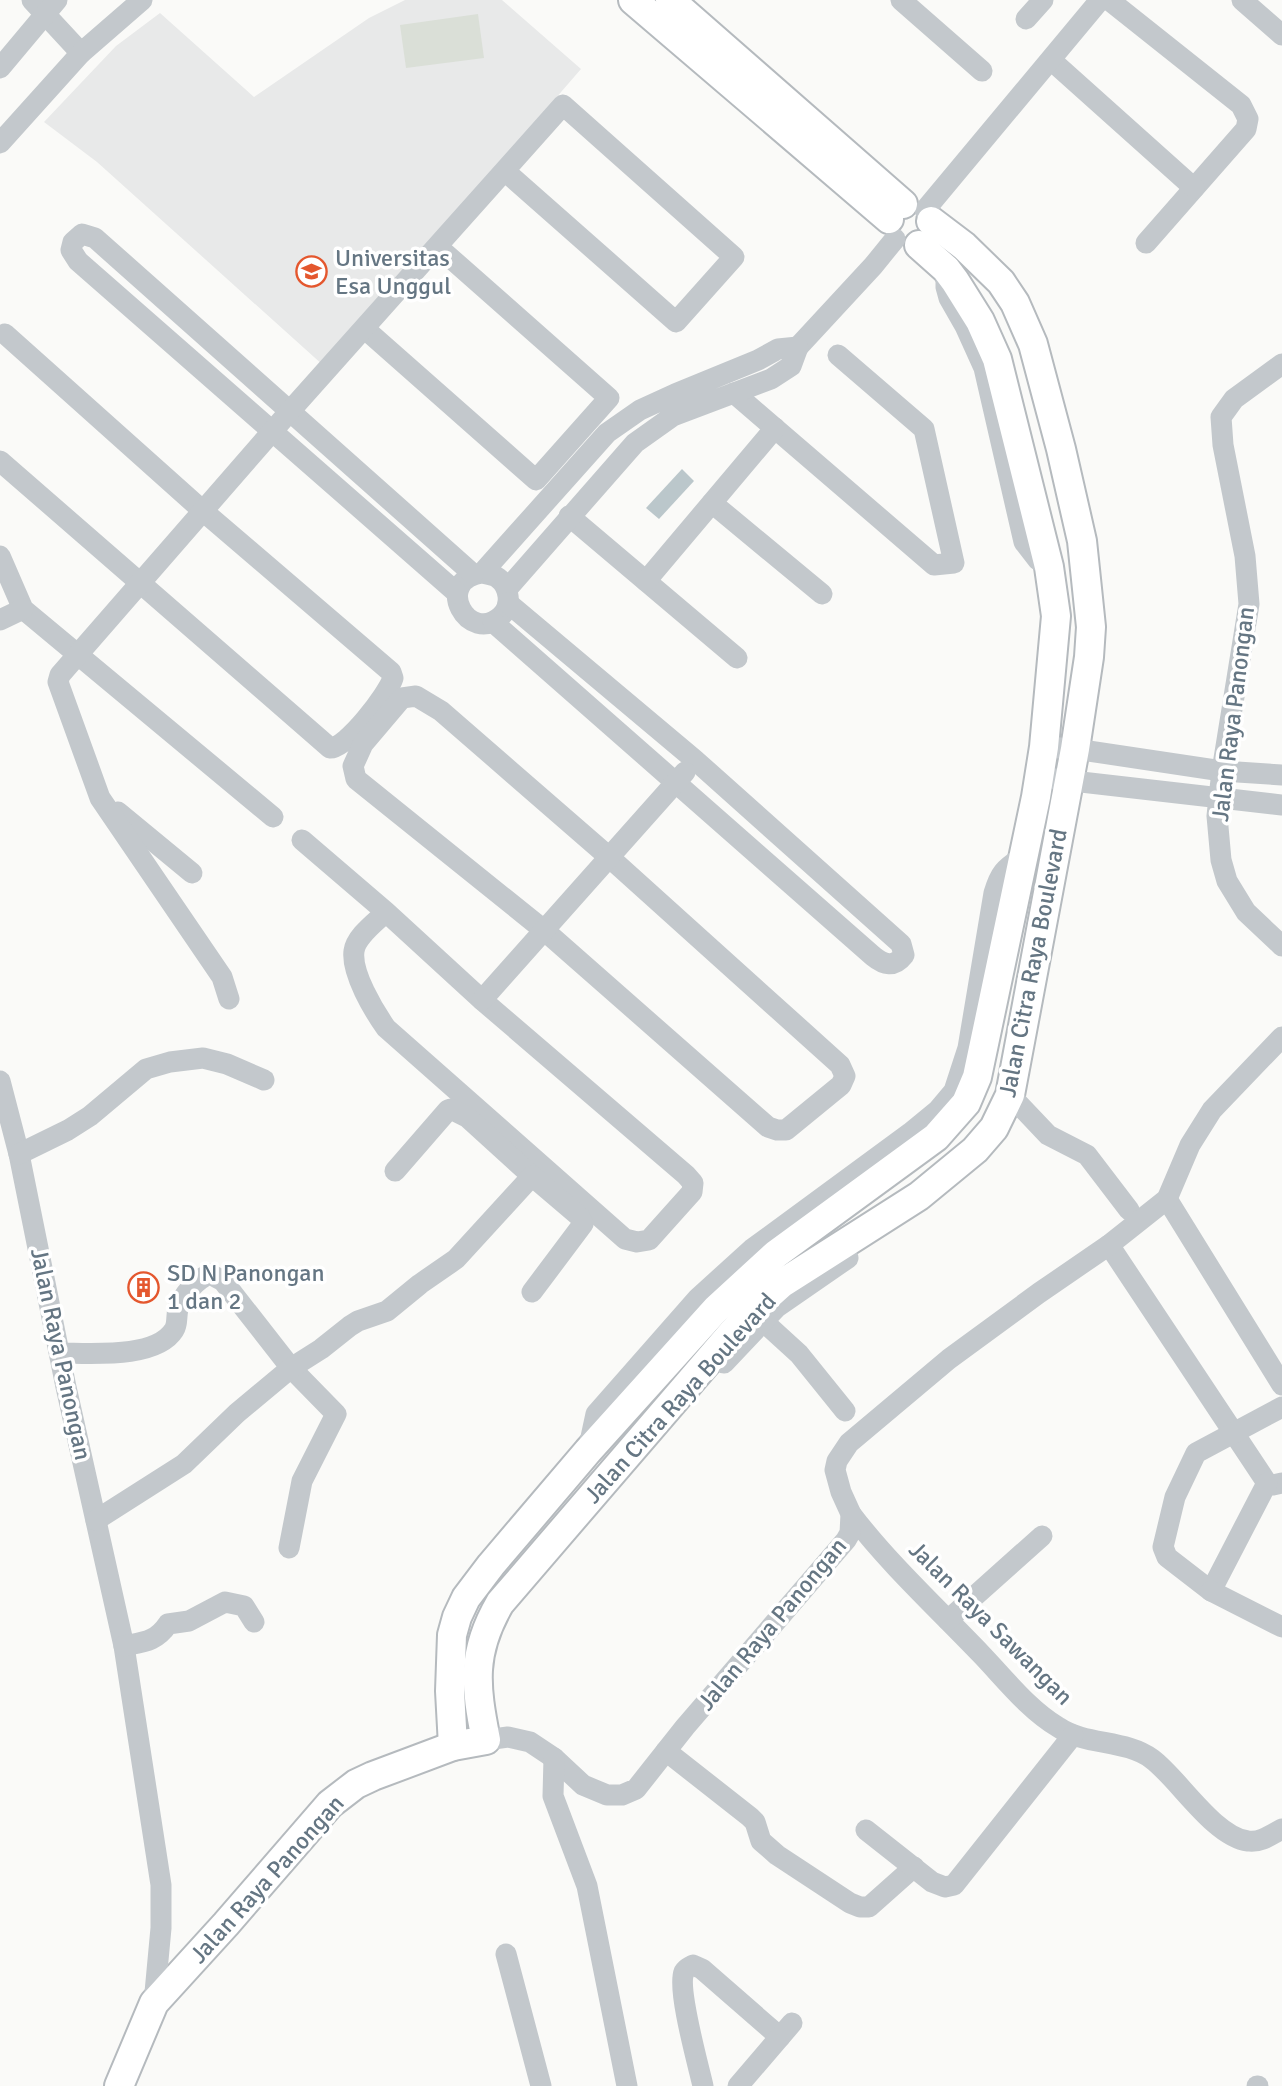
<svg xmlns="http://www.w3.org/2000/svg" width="1282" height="2086" font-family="Signika,sans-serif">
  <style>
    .built { fill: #e8e9e9 }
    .green { fill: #dadfd7 }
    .water { fill: #bbc7cb }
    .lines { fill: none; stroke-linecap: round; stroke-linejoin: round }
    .major-casing { stroke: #b5babe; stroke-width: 32 }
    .minor { stroke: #c3c8cc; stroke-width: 21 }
    .major { stroke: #fff; stroke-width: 28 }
    .labels { text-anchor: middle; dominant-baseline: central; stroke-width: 7; stroke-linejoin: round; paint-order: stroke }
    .poi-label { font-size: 24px; fill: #657683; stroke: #fff; text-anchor: start }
    .street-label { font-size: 24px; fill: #657683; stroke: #fff }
  </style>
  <rect width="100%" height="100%" fill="#fafaf8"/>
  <path class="built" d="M405 0H502L581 69 324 366 97 162 44 122 116 46 160 13 254 97 369 18Z"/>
  <path class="green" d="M478 14 484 58 406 68 400 25Z"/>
  <path class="water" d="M682 469 694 481 659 519 646 508Z"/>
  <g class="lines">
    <defs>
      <g id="major">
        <path d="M633 0 889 219"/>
        <path d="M670 0 903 204"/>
        <path d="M453 1746 450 1691 452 1635 457 1617 466 1598 491 1565 588 1451 716 1309 776 1254 936 1137 966 1103 977 1077 1036 797 1044 747 1056 616 1049 567 997 359 980 321 955 281 946 269 919 245"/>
        <path d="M119 2086 154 2003 226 1924 330 1804 356 1784 373 1776 453 1746 486 1740C475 1685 471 1653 500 1603L751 1311 781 1284 919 1196 975 1150 994 1128 1010 1095 1075 749 1089 657 1091 627 1086 579 1082 541 1061 449 1033 344 1015 303 1001 282 964 246 931 221"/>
      </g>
    </defs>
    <use href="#major" class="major-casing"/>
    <g class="minor">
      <path d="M32 0 81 53"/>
      <path d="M901 0 982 71"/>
      <path d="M1109 0 1241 105 1248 119 1246 129 1146 243"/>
      <path d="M1242 0 1282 35"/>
      <path d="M1026 19 1043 0"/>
      <path d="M1051 60 1194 188"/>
      <path d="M0 68 57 0"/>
      <path d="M0 143 81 53 142 0"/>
      <path d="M925 210 1100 0"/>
      <path d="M946 271V287L949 298 965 326 984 368 1024 542 1038 560 1049 567"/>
      <path d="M365 329 536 480 609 398 438 247"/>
      <path d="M798 347 873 266 895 239"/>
      <path d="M1282 364 1234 399 1221 417 1223 445 1245 556 1249 604 1222 771 1217 816 1221 860 1227 881 1246 912 1282 946"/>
      <path d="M734 393 934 565 954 563 924 429 838 355"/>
      <path d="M0 461 330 748C346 749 388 694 393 678L391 672 203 511 5 334"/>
      <path d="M712 503 822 594"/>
      <path d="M569 516 737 658"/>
      <path d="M0 556 23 609 273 817"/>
      <path d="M482 573C487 574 494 575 498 578 510 587 512 606 501 616 469 646 432 581 482 573L607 433 640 410 675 394 758 360 778 349 798 347 791 366 771 379 673 416 635 443 507 589"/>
      <path d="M646 581 775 428"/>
      <path d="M457 593 78 261 71 250 73 242 82 234 95 238 473 574"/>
      <path d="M0 620 23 609"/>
      <path d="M493 622 873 956C884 965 894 968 904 955L901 944 695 760 508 603"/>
      <path d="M416 696 441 711 609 857 840 1065 845 1076 841 1085 786 1130H777L768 1127 545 931 356 779 353 766 363 744 402 698Z"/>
      <path d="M1044 747 1075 749 1222 771 1282 775"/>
      <path d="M1055 779 1282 805"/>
      <path d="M118 812 192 873"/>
      <path d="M302 840 386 912 482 1000 686 1175 693 1183 692 1192 649 1240 637 1242 625 1239 386 1028C374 1011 351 973 354 951 356 936 376 922 386 912"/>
      <path d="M229 999 222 977 100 798 58 682 60 675 290 411 563 105 734 257 676 322 505 171"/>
      <path d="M482 1000 685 772"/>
      <path d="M0 1081 19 1154 66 1387 124 1646 161 1885V1928L154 2003"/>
      <path d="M1010 1095 1048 1135 1087 1155 1129 1210"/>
      <path d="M19 1154 68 1130 90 1116 146 1069 170 1062 203 1058 227 1064 264 1080"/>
      <path d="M395 1171 448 1110 451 1109 467 1117 532 1176"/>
      <path d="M1167 1199 1282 1385"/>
      <path d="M1109 1245 1267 1483 1273 1485 1282 1483"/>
      <path d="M754 1313 799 1354 845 1411"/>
      <path d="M60 1353C90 1353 156 1359 174 1330 178 1324 176 1316 178 1309 182 1295 197 1279 210 1274L223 1281 291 1368 336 1414 302 1481 289 1548"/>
      <path d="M724 1363 777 1307 848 1258"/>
      <path d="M588 1451 596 1414 698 1298 752 1249 910 1133 938 1110 954 1091 968 1048 994 893C1000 873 1004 869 1022 857"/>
      <path d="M1267 1483 1211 1591 1167 1557 1163 1547 1175 1497 1196 1453 1282 1407"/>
      <path d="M851 1514C889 1564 938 1609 981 1654 1005 1679 1028 1709 1058 1727 1086 1746 1125 1739 1152 1759 1178 1778 1214 1837 1248 1841 1260 1843 1271 1835 1282 1829"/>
      <path d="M96 1520 184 1464 237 1413 291 1368 321 1349 350 1326 358 1321 387 1311 420 1284 456 1259 532 1176 579 1216 583 1224 532 1292"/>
      <path d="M1211 1591 1282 1627"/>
      <path d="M948 1620 1042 1536"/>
      <path d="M124 1646C143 1642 156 1642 168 1624L189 1621 225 1602 244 1606 254 1622"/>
      <path d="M486 1740 508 1737 530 1742 554 1758 583 1785 607 1795H622L636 1789 685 1727 846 1540 850 1533 851 1514 841 1492 835 1470 837 1461 849 1443 949 1359 1039 1293 1109 1245 1167 1199 1190 1145 1212 1110 1282 1037"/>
      <path d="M666 1751 750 1817 755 1822 761 1841 777 1855 850 1903 860 1907H869L914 1867"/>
      <path d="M554 1758 553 1796 587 1886 627 2086"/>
      <path d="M866 1830 932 1882 945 1887 954 1885 1073 1735"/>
      <path d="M506 1954 541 2086"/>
      <path d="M703 2086C698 2064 677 1989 684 1972 687 1967 688 1968 693 1965L702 1969 780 2037"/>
      <path d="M738 2086 792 2023"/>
      <path d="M1257 2086H1258"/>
    </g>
    <use href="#major" class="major"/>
  </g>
  <defs>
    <symbol id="university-ring" viewBox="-11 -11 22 22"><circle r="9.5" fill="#fff" stroke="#e4572e" stroke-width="1.5"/><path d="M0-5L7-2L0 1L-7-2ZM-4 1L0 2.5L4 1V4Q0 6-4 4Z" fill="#e4572e"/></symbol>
    <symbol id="building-ring" viewBox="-11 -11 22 22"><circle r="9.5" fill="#fff" stroke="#e4572e" stroke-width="1.5"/><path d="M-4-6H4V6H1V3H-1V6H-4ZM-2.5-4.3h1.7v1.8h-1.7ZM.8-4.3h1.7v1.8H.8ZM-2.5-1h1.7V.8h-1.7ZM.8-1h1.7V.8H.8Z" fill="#e4572e"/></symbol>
  </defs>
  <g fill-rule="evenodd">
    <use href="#university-ring" x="294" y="254" width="35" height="35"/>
    <use href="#building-ring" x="126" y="1270" width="35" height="35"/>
  </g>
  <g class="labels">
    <g class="poi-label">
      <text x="335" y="258">Universitas<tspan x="335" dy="28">Esa Unggul</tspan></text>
      <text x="167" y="1273">SD N Panongan<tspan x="167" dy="28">1 dan 2</tspan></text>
    </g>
    <g class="street-label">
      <text transform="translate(1233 714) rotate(-83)">Jalan Raya Panongan</text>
      <text transform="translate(1033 963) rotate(-79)">Jalan Citra Raya Boulevard</text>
      <text transform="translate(61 1354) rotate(78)">Jalan Raya Panongan</text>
      <text transform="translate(680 1398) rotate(-48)">Jalan Citra Raya Boulevard</text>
      <text transform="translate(991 1623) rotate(45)">Jalan Raya Sawangan</text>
      <text transform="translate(772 1624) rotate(-50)">Jalan Raya Panongan</text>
      <text transform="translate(267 1879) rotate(-48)">Jalan Raya Panongan</text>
    </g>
  </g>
</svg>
